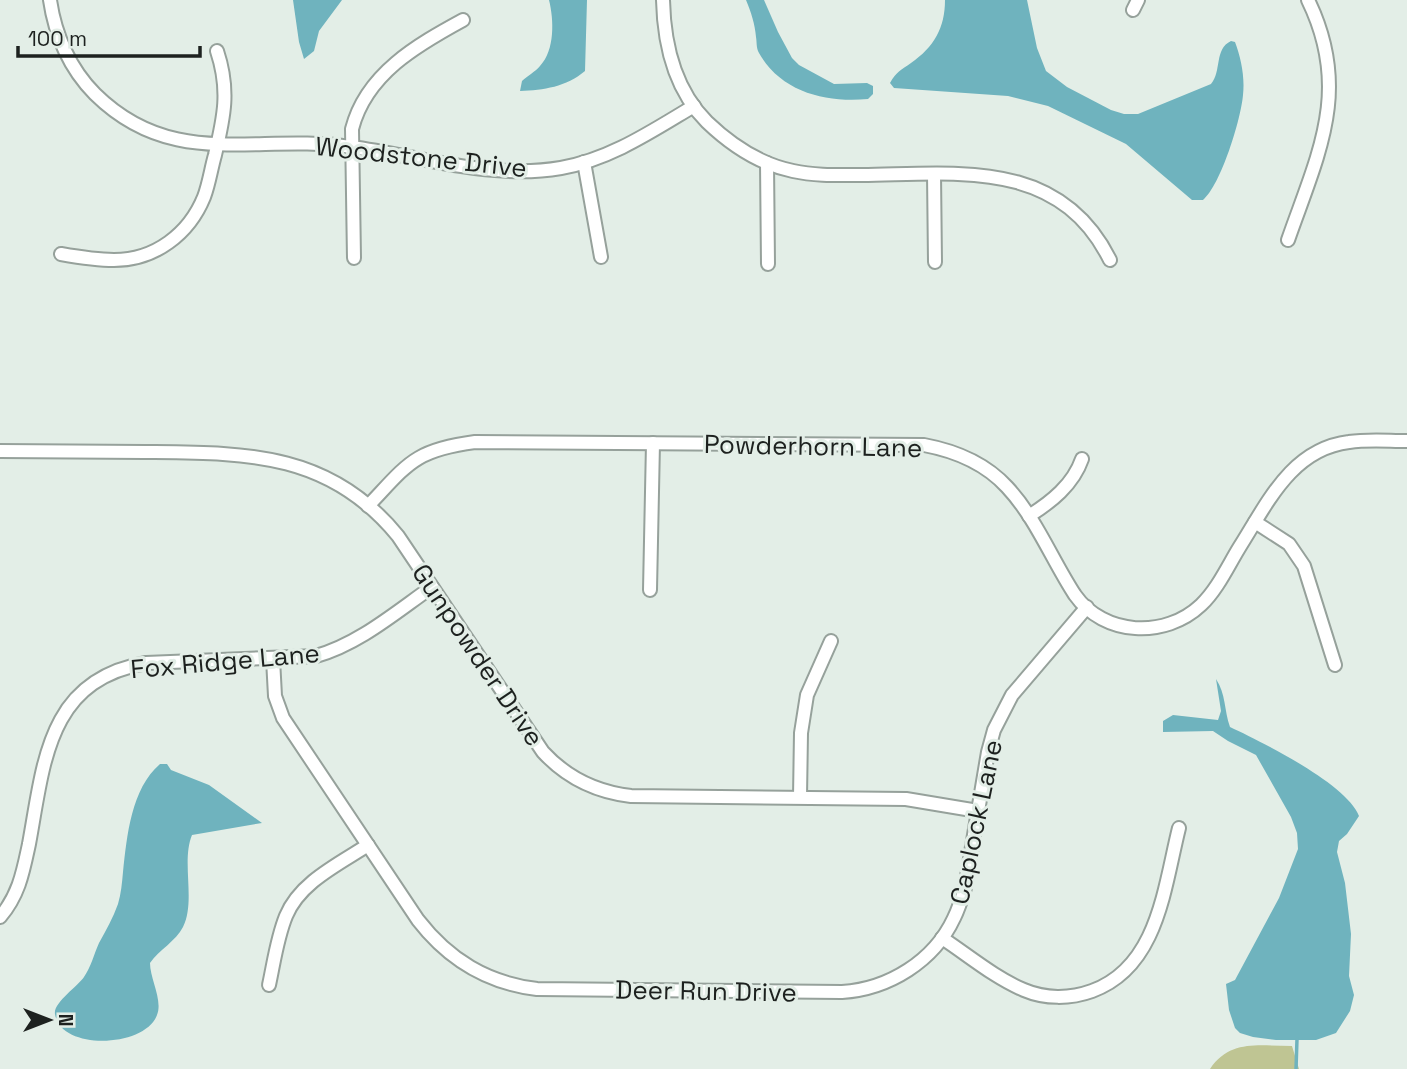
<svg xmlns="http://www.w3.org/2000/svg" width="1407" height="1069" font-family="'Space Grotesk',sans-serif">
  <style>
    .green { fill: #bfc593 }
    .water { fill: #6fb3be }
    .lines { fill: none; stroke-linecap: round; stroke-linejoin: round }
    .stream { stroke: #6fb3be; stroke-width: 3.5 }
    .minor-casing { stroke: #96a19b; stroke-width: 16 }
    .minor { stroke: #fff; stroke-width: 12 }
    .labels { text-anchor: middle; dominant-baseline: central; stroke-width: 6; stroke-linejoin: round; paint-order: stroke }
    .street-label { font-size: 26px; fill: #1d211f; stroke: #e3eee7 }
  </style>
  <rect width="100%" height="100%" fill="#e3eee7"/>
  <path class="green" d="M1292 1046 1299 1069H1210C1230 1039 1259 1046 1292 1046Z"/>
  <g class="water">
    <path d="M293 0H342L319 31 314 51 304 59 299 42Z"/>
    <path d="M549 0H587L585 71C566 87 544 90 520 91L522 81C527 76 535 72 540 66 555 50 554 20 549 0Z"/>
    <path d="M746 0H764L778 32 792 58 799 65 834 84 867 83 873 86V94L868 99C826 103 781 92 759 53 756 48 757 42 756 37 755 24 751 12 746 0Z"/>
    <path d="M945 0H1027L1037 48 1046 71 1067 87 1111 110 1124 114H1138L1211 84C1222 71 1214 49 1231 41L1235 42C1241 58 1245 77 1243 95 1241 119 1221 185 1203 200H1192L1126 144 1048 106 1008 96 894 88 890 83C896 72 901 70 911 63 934 47 945 28 945 0Z"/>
    <path d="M1216 679C1226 694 1224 710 1230 727 1262 742 1347 784 1359 816L1347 834 1339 841 1337 852 1345 883 1351 934 1349 976 1354 995 1350 1011 1336 1033 1316 1040H1276L1253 1037 1240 1033 1235 1028 1229 1010 1226 984 1235 980 1279 898 1298 849 1297 833 1291 817 1256 755 1228 741 1213 731 1163 732V721L1173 715 1218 720 1221 711Z"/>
    <path d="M160 764H167L171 770 209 785 262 823 192 835C181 862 196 901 183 927 176 941 159 950 150 963 150 979 163 1000 157 1015 145 1048 60 1051 55 1014 53 1003 78 986 84 977 91 967 94 954 99 943 106 930 113 918 118 904 121 894 122 883 123 872 127 836 131 789 160 764Z"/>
  </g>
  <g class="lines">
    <path class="stream" d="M1296 1069 1297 1039"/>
    <defs>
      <g id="minor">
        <path d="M50 0C55 35 70 69 95 94 173 171 256 133 351 147 419 156 491 180 561 168 611 159 652 131 694 106"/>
        <path d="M663 0C664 44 674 89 707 122 732 146 759 164 793 171 816 176 839 175 862 175 958 174 1059 158 1110 260"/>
        <path d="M1133 10 1138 0"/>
        <path d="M584 162 601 257"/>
        <path d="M767 163 768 264"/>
        <path d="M934 174 935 262"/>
        <path d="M1288 240C1318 154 1352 90 1308 0"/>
        <path d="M61 254C78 257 97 260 114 260 155 260 189 234 204 197 209 184 211 169 215 155 224 117 230 90 217 51"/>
        <path d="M354 258 352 129C366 74 417 45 463 20"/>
        <path d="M0 451C48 451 96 452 145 452 244 453 329 451 398 536L543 752C567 778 596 792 631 796L906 799 978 811"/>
        <path d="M368 506C408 464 414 450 475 442L924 445C956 451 985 463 1007 487 1036 518 1052 560 1075 595 1104 636 1165 639 1201 605 1217 590 1228 566 1239 548 1267 504 1291 449 1349 442 1368 439 1388 441 1407 441"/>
        <path d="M1029 516C1051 502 1073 485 1082 459"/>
        <path d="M1255 522 1289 544 1304 566 1335 665"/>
        <path d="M650 590 653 443"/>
        <path d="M273 659 275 696 283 718 418 920C449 960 487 983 537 989L842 992C889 989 934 961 954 918 959 908 962 898 965 888L988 752 994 730 1012 695 1087 607"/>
        <path d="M800 797 801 733 807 695 831 641"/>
        <path d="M0 917C19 895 23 872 29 844 44 763 47 680 146 663L316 656C359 644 396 612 432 587"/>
        <path d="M942 938C968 955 995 978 1024 990 1045 999 1070 999 1092 991 1158 967 1164 888 1179 828"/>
        <path d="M269 985C274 962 277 938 286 916 300 882 339 864 368 845"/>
      </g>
    </defs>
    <use href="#minor" class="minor-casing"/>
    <use href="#minor" class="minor"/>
  </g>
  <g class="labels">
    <g class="street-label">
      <text transform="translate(421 157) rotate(6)">Woodstone Drive</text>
      <text transform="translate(813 446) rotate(1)">Powderhorn Lane</text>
      <text transform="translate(478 655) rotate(56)">Gunpowder Drive</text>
      <text transform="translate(225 661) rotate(-5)">Fox Ridge Lane</text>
      <text transform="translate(976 822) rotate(-78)">Caplock Lane</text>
      <text transform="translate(706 991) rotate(1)">Deer Run Drive</text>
    </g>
  </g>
  <g transform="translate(49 1020) rotate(90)" stroke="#e3eee7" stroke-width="5" paint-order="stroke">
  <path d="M0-5L12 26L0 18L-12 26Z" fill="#1d211f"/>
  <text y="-10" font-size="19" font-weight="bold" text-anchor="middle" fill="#1d211f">N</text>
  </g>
  <path d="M18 46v10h182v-10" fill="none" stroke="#1d211f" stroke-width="3.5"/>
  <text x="28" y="46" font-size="21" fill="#1d211f" stroke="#e3eee7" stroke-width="5" paint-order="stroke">100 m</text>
</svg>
